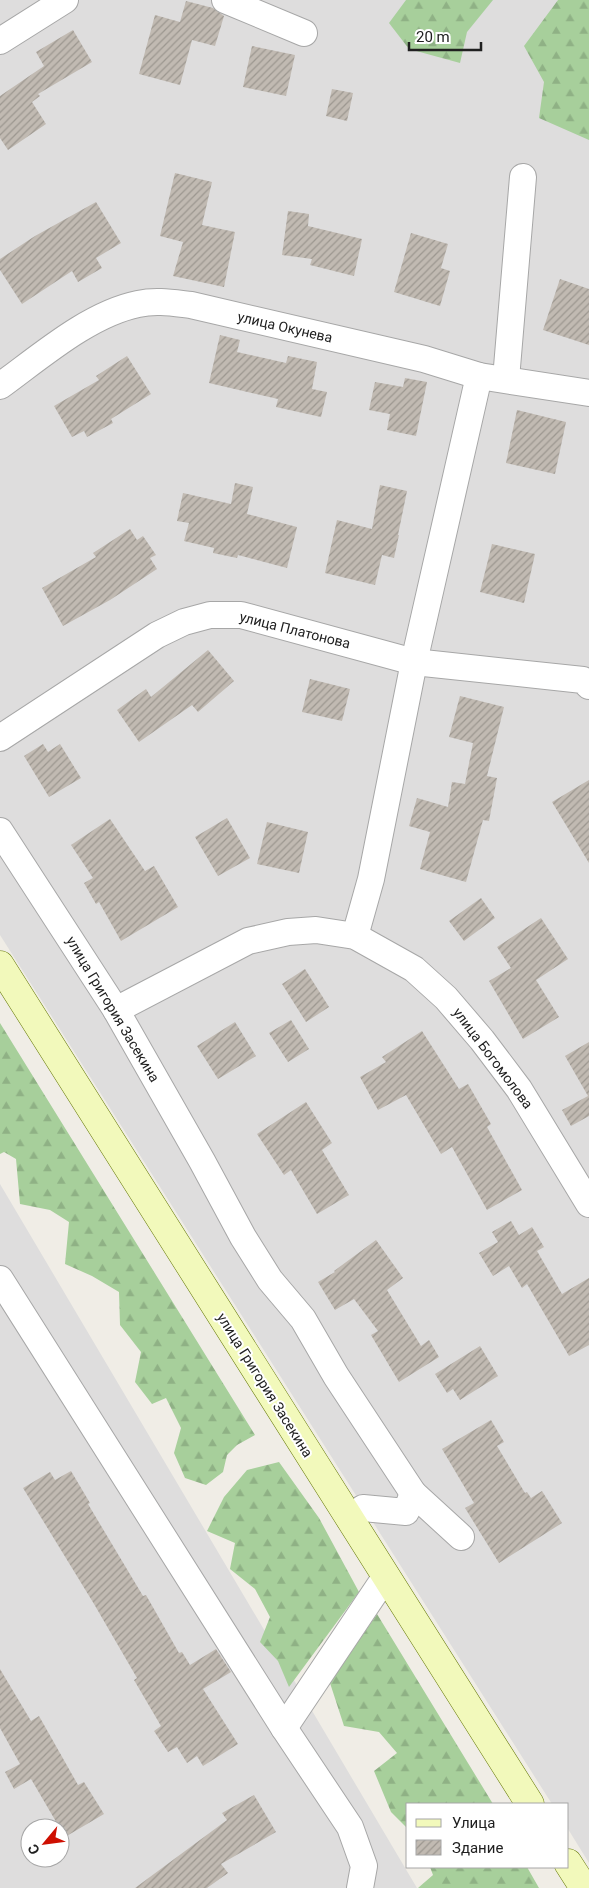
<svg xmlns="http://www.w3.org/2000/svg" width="589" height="1888" font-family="Roboto,sans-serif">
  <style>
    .residential { fill: #dedddd; fill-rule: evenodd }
    .forest { fill: url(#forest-firs) }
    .building { fill: url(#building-hatch) }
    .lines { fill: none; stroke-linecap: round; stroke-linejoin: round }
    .street-casing { stroke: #a7a7a7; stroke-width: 28 }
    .secondary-casing { stroke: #647805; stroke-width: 29 }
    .street { stroke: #fff; stroke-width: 26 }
    .secondary { stroke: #f2f9bb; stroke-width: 28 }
    .labels { text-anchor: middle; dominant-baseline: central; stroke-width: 4; stroke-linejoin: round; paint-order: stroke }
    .street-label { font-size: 14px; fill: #202020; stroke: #fff }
  </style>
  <defs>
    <pattern id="forest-firs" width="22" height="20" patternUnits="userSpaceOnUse" patternTransform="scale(1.25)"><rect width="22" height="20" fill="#a7cf9b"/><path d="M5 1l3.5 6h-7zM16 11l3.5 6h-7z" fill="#8fb185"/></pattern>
    <pattern id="building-hatch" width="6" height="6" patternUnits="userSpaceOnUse" patternTransform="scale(1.25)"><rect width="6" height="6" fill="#c1bab2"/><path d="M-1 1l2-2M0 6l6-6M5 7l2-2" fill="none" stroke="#9c9790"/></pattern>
  </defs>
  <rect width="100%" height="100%" fill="#f0ede6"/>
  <g class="residential">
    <path d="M0 0H557L589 15V1863L568 1829V1804H552L0 935Z"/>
    <path d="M0 1184 417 1888H0ZM30 1828H60V1858H30Z"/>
  </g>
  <g class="forest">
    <path d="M406 0H493L467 32 460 63 409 49 389 23Z"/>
    <path d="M558 0H589V140L539 118 544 82 524 46Z"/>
    <path d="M0 1023 255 1435 237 1445 227 1455 223 1472 206 1485 185 1478 174 1453 181 1428 166 1398 152 1404 135 1382 141 1352 120 1325 119 1292 92 1276 65 1264 69 1222 50 1210 20 1204 16 1159 4 1152 0 1154Z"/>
    <path d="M279 1462 319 1518 359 1592 289 1687 278 1661 260 1642 270 1617 255 1589 230 1569 235 1543 207 1531 224 1497 247 1470Z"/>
    <path d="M377 1614 493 1804H408V1829L391 1812 374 1771 397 1753 379 1732 344 1726 330 1683Z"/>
    <path d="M430 1867H527L539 1888H418L433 1875Z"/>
  </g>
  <g class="building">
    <path d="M186 1 213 8 224 16 215 46 192 40 180 85 139 74 155 15 180 22Z"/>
    <path d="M73 30 92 62 38 94 40 96 32 102 46 124 8 150 0 138V96L44 66 36 52Z"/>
    <path d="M252 46 295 55 286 96 243 87Z"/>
    <path d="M332 89 353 93 347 121 326 116Z"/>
    <path d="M175 173 212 182 202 225 235 232 224 287 173 276 183 242 160 236Z"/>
    <path d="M96 202 121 243 96 258 102 268 78 282 72 271 22 304 0 270V259L35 236Z"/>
    <path d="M288 211 309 214 308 226 362 239 354 276 310 265 312 259 282 255Z"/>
    <path d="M411 233 448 244 441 268 450 271 440 306 394 292Z"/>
    <path d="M560 279 589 289V345L543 330Z"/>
    <path d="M220 335 240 340 237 352 286 363 288 356 317 362 312 389 327 392 321 417 276 407 278 399 209 383Z"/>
    <path d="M127 356 151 394 111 419 113 423 87 437 84 431 72 437 54 406 99 380 96 376Z"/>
    <path d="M405 378 427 382 416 436 387 430 390 414 369 410 375 382 403 387Z"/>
    <path d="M517 410 566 422 555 474 506 463Z"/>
    <path d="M235 483 253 487 247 514 297 527 287 568 238 555 237 558 213 553 214 548 184 541 189 523 177 521 183 493 231 504Z"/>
    <path d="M380 485 407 491 398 535H399L394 558 382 555 375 585 325 573 337 520 372 529Z"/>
    <path d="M130 529 137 540 143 536 156 555 150 558 157 569 110 600 63 626 42 588 96 557 93 553Z"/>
    <path d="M492 544 535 554 524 603 480 592Z"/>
    <path d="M208 650 234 681 198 712 192 705 139 742 117 710 146 689 151 697Z"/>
    <path d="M310 679 350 689 342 721 302 712Z"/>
    <path d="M460 696 504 707 487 776 497 778 489 821 483 820 466 882 420 869 430 832 409 826 417 798 448 807 452 782 465 784 473 743 449 737Z"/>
    <path d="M43 744 48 752 60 744 81 778 49 797 24 756Z"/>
    <path d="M589 780V863L552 802Z"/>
    <path d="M227 818 250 858 218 876 195 837Z"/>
    <path d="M110 819 145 871 154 866 178 907 121 941 99 902 96 904 84 883 93 878 71 845Z"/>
    <path d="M267 822 308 832 299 873 257 864Z"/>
    <path d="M481 898 495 918 464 941 449 921Z"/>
    <path d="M541 918 568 959 536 980 559 1017 523 1039 489 981 511 968 497 947Z"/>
    <path d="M305 969 329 1007 306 1022 282 984Z"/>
    <path d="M291 1020 309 1049 288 1062 269 1033Z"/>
    <path d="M235 1022 256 1056 218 1079 197 1046Z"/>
    <path d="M422 1031 459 1089 468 1084 491 1124 487 1127 522 1190 487 1210 452 1147 441 1154 406 1095 378 1110 360 1077 386 1062 382 1057Z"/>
    <path d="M589 1042V1116L571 1126 562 1110 588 1096 565 1056Z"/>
    <path d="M306 1102 332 1143 322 1150 349 1195 317 1214 291 1170 284 1175 257 1134Z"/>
    <path d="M511 1221 519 1235 532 1227 544 1247 537 1251 562 1294 589 1278V1345L569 1356 527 1284 522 1288 509 1266 493 1276 479 1253 498 1242 492 1232Z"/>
    <path d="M376 1240 403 1278 387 1290 421 1346 429 1340 439 1357 399 1382 371 1335 378 1331 354 1299 335 1310 318 1282 335 1272 334 1271Z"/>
    <path d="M480 1346 498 1376 460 1400 453 1389 447 1393 435 1374Z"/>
    <path d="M491 1420 504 1442 497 1446 525 1493 527 1492 531 1498 542 1491 562 1523 499 1563 465 1508 474 1503 442 1449Z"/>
    <path d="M71 1471 90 1503 88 1504 143 1596 146 1595 179 1653 182 1652 190 1665 216 1649 231 1672 203 1689 238 1744 203 1766 197 1756 187 1763 177 1747 168 1752 154 1731 161 1726 134 1680 137 1678 94 1604 23 1488 50 1472 55 1480Z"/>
    <path d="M0 1669 31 1721 39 1716 78 1785 84 1782 104 1814 65 1837 31 1779 14 1789 5 1772 20 1764 0 1728Z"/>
    <path d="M254 1795 276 1832 221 1864 228 1873 207 1888H135L227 1820 222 1813Z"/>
  </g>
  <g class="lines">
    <defs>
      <g id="street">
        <path d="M225 0 304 33"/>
        <path d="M0 41 65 0"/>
        <path d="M506 379 523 177"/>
        <path d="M0 386C40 357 89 314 138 304 156 300 173 303 191 305L424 359 479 376 589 393"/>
        <path d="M0 738 157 635 184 622 210 615H241L414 662 583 680 589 686"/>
        <path d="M0 831 116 1010 202 1161 243 1237 270 1280 303 1319 336 1376 413 1493"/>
        <path d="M355 936 371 879 414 662 479 376"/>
        <path d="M116 1010 248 941 288 932 316 930 355 936 414 969 446 998 482 1040 519 1089 589 1204"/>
        <path d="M0 1279 284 1728 350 1827 364 1866 360 1888"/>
        <path d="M349 1518 363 1508 406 1512 413 1493 461 1537"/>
        <path d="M284 1728 386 1576"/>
      </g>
      <g id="secondary">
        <path d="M0 965 530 1804"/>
        <path d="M568 1863 584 1888"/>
      </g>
    </defs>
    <use href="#street" class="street-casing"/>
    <use href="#secondary" class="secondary-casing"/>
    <use href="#street" class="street"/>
    <use href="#secondary" class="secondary"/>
  </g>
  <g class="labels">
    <g class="street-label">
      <text transform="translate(285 327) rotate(13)">улица Окунева</text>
      <text transform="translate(295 630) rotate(14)">улица Платонова</text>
      <text transform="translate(113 1009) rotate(59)">улица Григория Засекина</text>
      <text transform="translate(493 1058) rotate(53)">улица Богомолова</text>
      <text transform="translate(265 1385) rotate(58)">улица Григория Засекина</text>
    </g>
  </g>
  <rect x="406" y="1803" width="162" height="65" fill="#ffffff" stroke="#a6a6a6"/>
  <rect x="416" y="1819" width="25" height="8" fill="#f2f9bb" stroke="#a6a6a6"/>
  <text x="452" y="1828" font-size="15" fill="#202020">Улица</text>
  <rect x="416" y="1840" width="25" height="15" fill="url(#building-hatch)" stroke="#a6a6a6"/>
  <text x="452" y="1853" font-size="15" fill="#202020">Здание</text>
  <g transform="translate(45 1843) rotate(241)"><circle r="24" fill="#ffffff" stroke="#a6a6a6"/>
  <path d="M0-4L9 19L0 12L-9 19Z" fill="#ce0f01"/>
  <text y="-8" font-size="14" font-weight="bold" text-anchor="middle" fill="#202020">С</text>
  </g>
  <path d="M409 42v8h72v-8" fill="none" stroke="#202020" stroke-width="2.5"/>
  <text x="416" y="42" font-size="15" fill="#202020" stroke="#ffffff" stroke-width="4" paint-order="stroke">20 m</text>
</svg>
